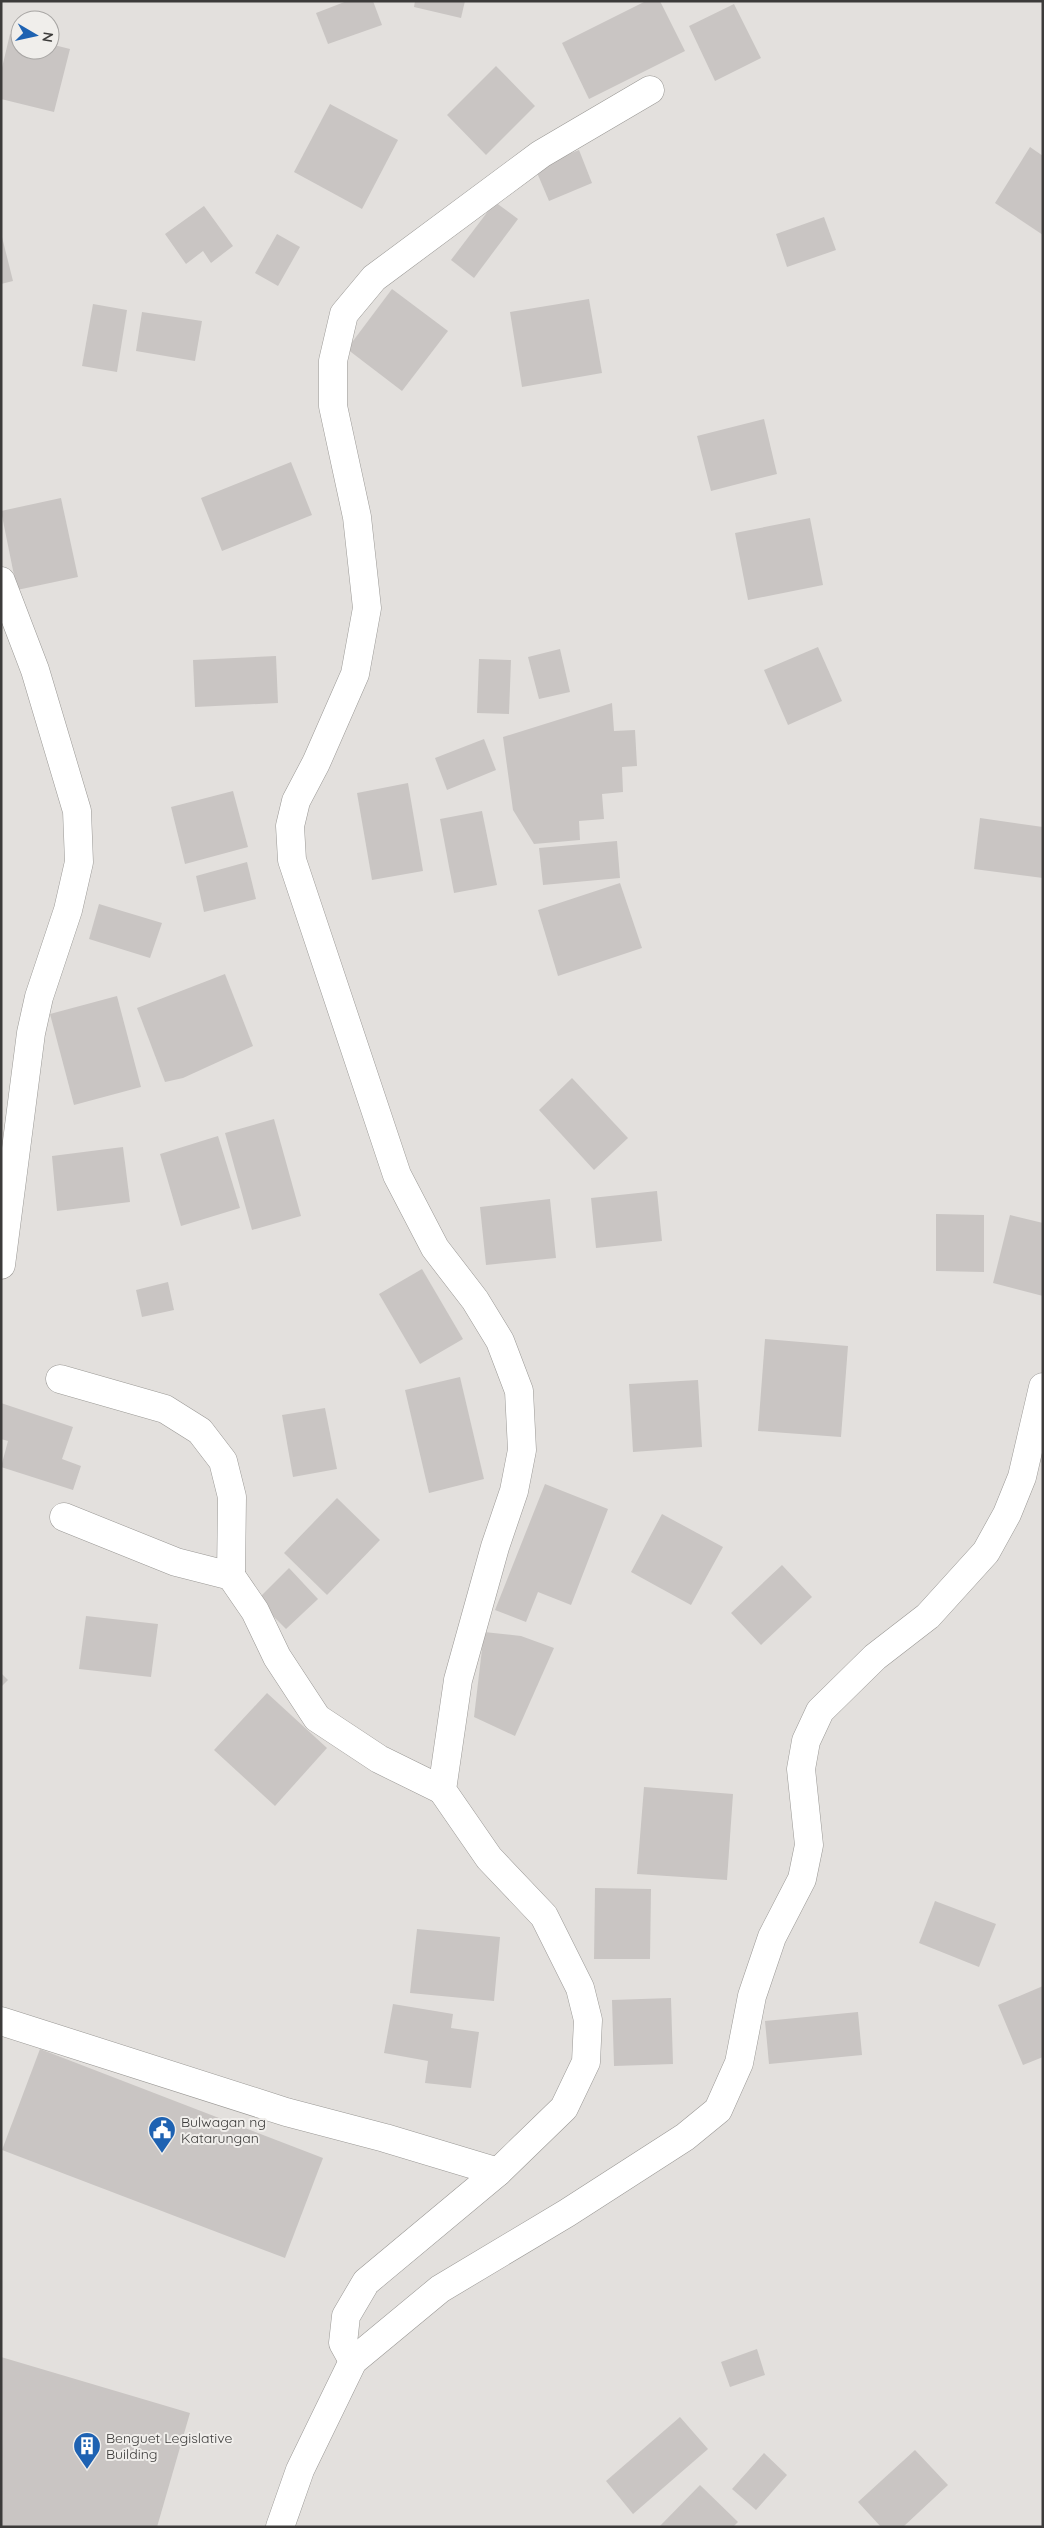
<svg xmlns="http://www.w3.org/2000/svg" width="1044" height="2528" font-family="Quicksand,sans-serif">
  <style>
    .building { fill: #c9c5c3 }
    .lines { fill: none; stroke-linecap: round; stroke-linejoin: round }
    .minor-casing { stroke: #9a9895; stroke-width: 29 }
    .tertiary-casing { stroke: #9a9895; stroke-width: 29 }
    .minor { stroke: #fff; stroke-width: 28 }
    .tertiary { stroke: #fff; stroke-width: 28 }
    .labels { text-anchor: middle; dominant-baseline: central; stroke-width: 4; stroke-linejoin: round; paint-order: stroke }
    .poi-label { font-size: 14px; fill: #3c3b3a; stroke: #f0eeeb; text-anchor: start }
  </style>
  <rect width="100%" height="100%" fill="#e3e0dd"/>
  <g class="building">
    <path d="M347 1H373L382 25 328 44 316 13Z"/>
    <path d="M415 1H465L461 18 414 7Z"/>
    <path d="M646 1H660L685 51 589 99 562 43Z"/>
    <path d="M734 4 761 58 715 81 689 26Z"/>
    <path d="M10 34 20 37V50H50V44L70 49 54 112 1 99V72Z"/>
    <path d="M496 66 535 106 486 155 447 115Z"/>
    <path d="M330 104 398 140 362 209 294 172Z"/>
    <path d="M1030 147 1043 156V235L995 203Z"/>
    <path d="M579 150 592 183 549 201 535 168Z"/>
    <path d="M495 202 518 219 474 278 451 260Z"/>
    <path d="M204 206 233 246 211 263 203 251 186 264 165 234Z"/>
    <path d="M824 217 836 250 787 267 776 234Z"/>
    <path d="M1 233 13 281 1 284Z"/>
    <path d="M277 234 300 247 278 286 255 273Z"/>
    <path d="M392 289 448 331 402 391 347 349Z"/>
    <path d="M589 299 602 373 522 387 510 312Z"/>
    <path d="M93 304 127 310 117 372 82 366Z"/>
    <path d="M142 312 202 321 195 361 136 351Z"/>
    <path d="M764 419 777 474 711 491 697 436Z"/>
    <path d="M291 462 312 515 222 551 201 498Z"/>
    <path d="M61 498 78 577 17 590 1 511Z"/>
    <path d="M810 518 823 585 748 600 735 533Z"/>
    <path d="M818 647 842 701 788 725 764 670Z"/>
    <path d="M560 649 570 692 539 699 528 657Z"/>
    <path d="M276 656 278 703 195 707 193 660Z"/>
    <path d="M479 659 511 660 509 714 477 713Z"/>
    <path d="M612 703 614 731 635 730 637 766 622 767 623 792 602 794 604 819 579 821 580 840 534 844 513 810 503 737Z"/>
    <path d="M484 739 496 770 447 790 435 758Z"/>
    <path d="M408 783 423 871 372 880 357 793Z"/>
    <path d="M233 791 248 847 185 864 171 807Z"/>
    <path d="M482 811 497 885 454 893 440 819Z"/>
    <path d="M980 818 1043 827V878L974 869Z"/>
    <path d="M617 841 620 878 543 885 539 848Z"/>
    <path d="M247 862 256 899 204 912 196 876Z"/>
    <path d="M620 883 642 948 558 976 538 910Z"/>
    <path d="M99 904 162 923 150 958 89 939Z"/>
    <path d="M225 974 253 1046 183 1078 165 1082 137 1008Z"/>
    <path d="M117 996 141 1087 74 1105 50 1014Z"/>
    <path d="M572 1078 628 1138 594 1170 539 1110Z"/>
    <path d="M274 1119 301 1216 252 1230 225 1133Z"/>
    <path d="M218 1136 240 1208 181 1226 160 1154Z"/>
    <path d="M123 1147 130 1202 57 1211 52 1156Z"/>
    <path d="M657 1191 662 1241 596 1248 591 1198Z"/>
    <path d="M550 1199 556 1258 486 1265 480 1207Z"/>
    <path d="M936 1214 984 1215V1272L936 1271Z"/>
    <path d="M1010 1215 1043 1223V1296L993 1283Z"/>
    <path d="M422 1269 463 1339 420 1364 379 1294Z"/>
    <path d="M168 1282 174 1310 142 1317 136 1290Z"/>
    <path d="M765 1339 848 1346 841 1437 758 1431Z"/>
    <path d="M460 1377 484 1479 429 1493 405 1390Z"/>
    <path d="M698 1380 702 1447 633 1452 629 1384Z"/>
    <path d="M1 1403 73 1427 62 1459 81 1466 73 1490 1 1467 8 1441 1 1439Z"/>
    <path d="M325 1408 337 1469 293 1477 282 1415Z"/>
    <path d="M545 1484 608 1509 571 1605 538 1592 526 1622 495 1610Z"/>
    <path d="M337 1498 380 1540 327 1595 284 1553Z"/>
    <path d="M662 1514 723 1547 691 1605 631 1572Z"/>
    <path d="M782 1565 812 1597 761 1645 731 1613Z"/>
    <path d="M289 1568 318 1599 286 1629 257 1600Z"/>
    <path d="M86 1616 158 1624 151 1677 79 1669Z"/>
    <path d="M484 1632 521 1636 554 1648 515 1736 474 1717Z"/>
    <path d="M1 1673 8 1680 1 1687Z"/>
    <path d="M267 1693 327 1748 275 1806 214 1750Z"/>
    <path d="M644 1787 733 1794 727 1880 637 1874Z"/>
    <path d="M595 1888 651 1889 650 1959H594Z"/>
    <path d="M935 1901 996 1924 979 1967 919 1943Z"/>
    <path d="M417 1929 500 1937 494 2001 410 1993Z"/>
    <path d="M1043 1986V2057L1023 2065 998 2005Z"/>
    <path d="M671 1998 673 2064 614 2066 612 2000Z"/>
    <path d="M393 2004 453 2014 451 2028 479 2032 471 2088 425 2083 428 2061 384 2053Z"/>
    <path d="M858 2012 862 2055 769 2064 765 2021Z"/>
    <path d="M40 2049 323 2158 285 2258 2 2150Z"/>
    <path d="M757 2349 765 2375 730 2387 721 2362Z"/>
    <path d="M1 2357 190 2413 157 2527H1Z"/>
    <path d="M680 2417 708 2449 633 2514 606 2481Z"/>
    <path d="M915 2450 948 2485 903 2527H881L858 2502Z"/>
    <path d="M764 2453 787 2475 756 2510 732 2489Z"/>
    <path d="M700 2485 738 2522 733 2527H659Z"/>
  </g>
  <g class="lines">
    <defs>
      <g id="minor">
        <path d="M1 581 35 670 77 811 79 862 68 910 39 997 31 1033 1 1265"/>
        <path d="M60 1379 165 1409 200 1431 223 1461 232 1497 231 1576"/>
        <path d="M64 1517 176 1562 231 1576 255 1611 277 1657 317 1718 379 1759 442 1790"/>
        <path d="M1 2021 286 2112 385 2138 498 2172"/>
        <path d="M353 2361 343 2343 346 2316 366 2282 498 2172 564 2108 586 2062 588 2020 580 1988 544 1916 489 1858 442 1790 458 1680 495 1547 514 1491 522 1450 519 1391 500 1341 475 1300 435 1248 397 1175 292 860 290 826 296 801 316 763 355 674 367 608 357 517 333 406V361L344 314 374 278 541 154 650 90"/>
      </g>
      <path id="tertiary" d="M280 2527 300 2470 353 2361 440 2289 567 2213 685 2137 718 2110 739 2063 752 1996 772 1937 802 1879 809 1845 801 1769 806 1741 820 1711 875 1657 928 1616 986 1552 1007 1514 1022 1477 1043 1387"/>
    </defs>
    <use href="#minor" class="minor-casing"/>
    <use href="#tertiary" class="tertiary-casing"/>
    <use href="#minor" class="minor"/>
    <use href="#tertiary" class="tertiary"/>
  </g>
  <defs>
    <symbol id="civic-pin" viewBox="-11 -11 22 30"><path d="M0 17L-7.5 6A9.5 9.5 0 1 1 7.5 6Z" fill="#1e62b2" stroke="#f0eeeb"/><path d="M-.6-6.5H3V-4.5H.6V-3L4-1V1h2V6H-6V1h2V-1L-.6-3ZM-1.2 2.5V6h2.4V2.5Z" fill="#fff"/></symbol>
    <symbol id="building-pin" viewBox="-11 -11 22 30"><path d="M0 17L-7.5 6A9.5 9.5 0 1 1 7.5 6Z" fill="#1e62b2" stroke="#f0eeeb"/><path d="M-4-6H4V6H1V3H-1V6H-4ZM-2.5-4.3h1.7v1.8h-1.7ZM.8-4.3h1.7v1.8H.8ZM-2.5-1h1.7V.8h-1.7ZM.8-1h1.7V.8H.8Z" fill="#fff"/></symbol>
  </defs>
  <g fill-rule="evenodd">
    <use href="#civic-pin" x="146" y="2114" width="32" height="43"/>
    <use href="#building-pin" x="71" y="2430" width="32" height="43"/>
  </g>
  <g class="labels">
    <g class="poi-label">
      <text x="181" y="2122">Bulwagan ng<tspan x="181" dy="16">Katarungan</tspan></text>
      <text x="106" y="2438">Benguet Legislative<tspan x="106" dy="16">Building</tspan></text>
    </g>
  </g>
  <rect width="1044" height="2528" fill="none" stroke="#3c3b3a" stroke-width="5"/>
  <g transform="translate(35 35) rotate(99)"><circle r="24" fill="#f0eeeb" stroke="#a8a6a4"/>
  <path d="M0-4L9 19L0 12L-9 19Z" fill="#1e62b2"/>
  <text y="-8" font-size="14" font-weight="bold" text-anchor="middle" fill="#3c3b3a">N</text>
  </g>
</svg>
